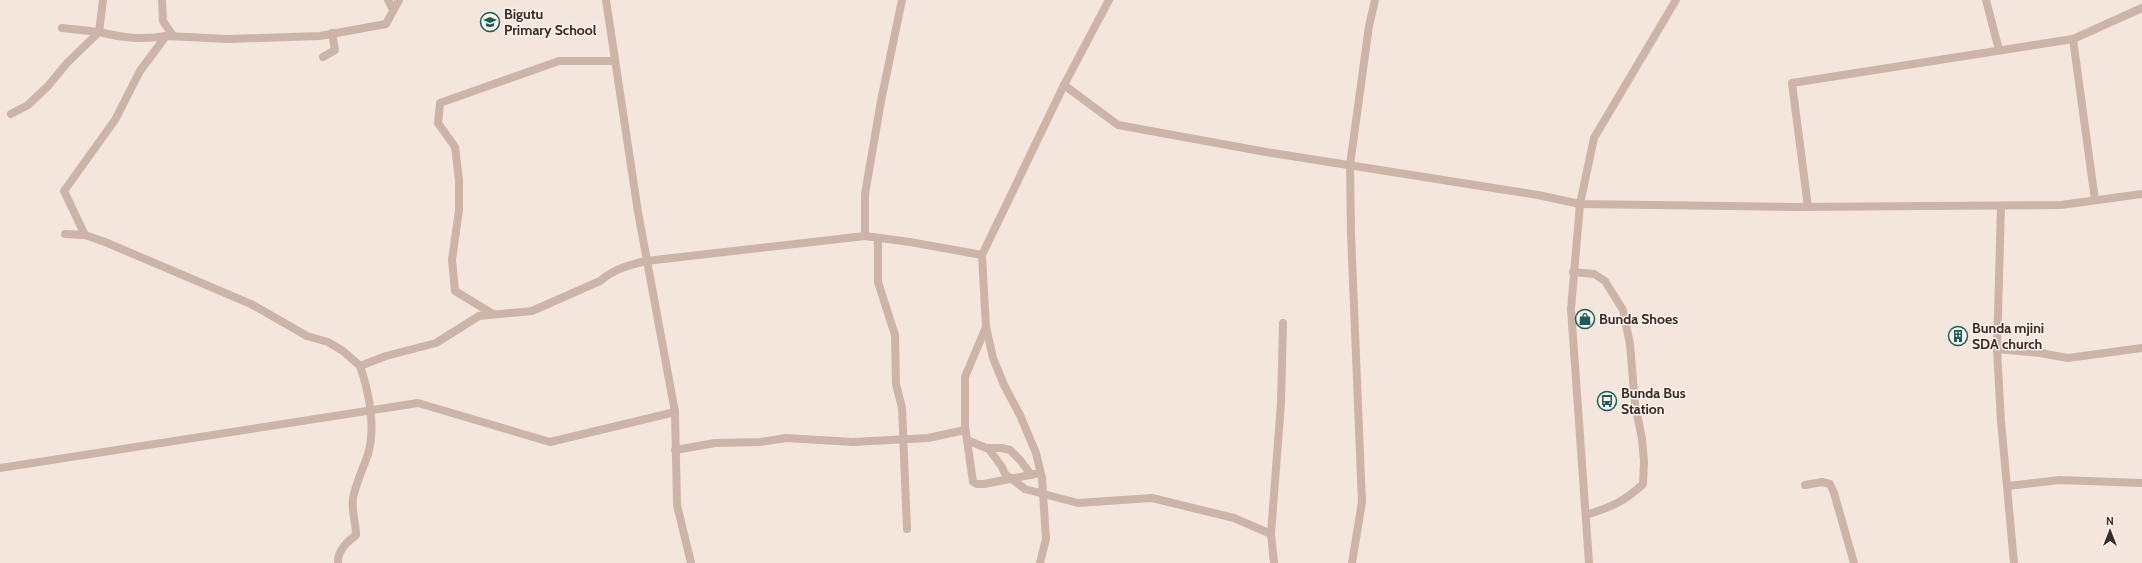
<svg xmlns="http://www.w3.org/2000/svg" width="2142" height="563" font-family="Cabin,sans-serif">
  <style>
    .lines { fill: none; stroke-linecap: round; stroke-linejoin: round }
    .street { stroke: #cdb4a8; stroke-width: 8 }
    .labels { text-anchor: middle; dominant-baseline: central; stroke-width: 3; stroke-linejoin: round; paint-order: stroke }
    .poi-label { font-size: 14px; font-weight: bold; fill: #392c29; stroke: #fbf1ea; text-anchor: start }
  </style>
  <rect width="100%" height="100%" fill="#f4e6dd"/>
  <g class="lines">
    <g class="street">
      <path d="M103 0 99 32C124 38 141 40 166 36"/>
      <path d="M162 0 163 21 173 36"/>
      <path d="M388 0 393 10"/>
      <path d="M606 0 638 212 675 412 677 505 691 563"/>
      <path d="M1986 0 1999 50"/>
      <path d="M2073 39 2095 200"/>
      <path d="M323 57 335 50 332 33"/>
      <path d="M1064 85 1118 125 1266 152 1538 195 1580 204 1795 207 2061 205 2142 194"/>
      <path d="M11 114 28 105 48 86 67 63 99 32 62 28"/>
      <path d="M2001 206 1997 349 2001 421 2014 563"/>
      <path d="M1808 207 1792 83 2073 39 2142 8"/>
      <path d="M65 234 85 235 105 242 251 304 307 336 328 342 343 351 360 366 386 356 436 343 479 316 532 311 600 281C614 269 629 265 646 261L865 236 910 242 982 255"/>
      <path d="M85 235 64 191 115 120 140 71 166 36 228 39 320 36 386 24 399 0"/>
      <path d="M865 236V194L881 101 902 0"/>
      <path d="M878 238V282L895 335 896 384 902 408 907 529"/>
      <path d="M1573 272 1594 274 1605 281 1623 310 1630 344 1635 404 1642 439 1644 461 1643 484C1624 502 1611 507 1586 515"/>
      <path d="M493 314 455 291 452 260 459 210V180L455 147 438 123 440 103 559 61H615"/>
      <path d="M986 327 965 377V426L973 482 977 484H984L1040 473"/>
      <path d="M1997 349 2040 353 2068 358 2142 348"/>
      <path d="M967 440 986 448H1002L1010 450 1021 461 1031 475"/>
      <path d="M988 448 1002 467 1005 474 1025 489 1078 503 1152 498 1234 518 1271 534 1274 563"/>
      <path d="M675 450 715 443 760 442 786 438 853 442 928 438 965 430"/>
      <path d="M0 468 418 403 550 442 675 412"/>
      <path d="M1805 485 1822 482 1830 484 1834 493 1854 563"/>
      <path d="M2008 486 2059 480 2142 483"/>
      <path d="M1271 534 1281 403 1283 323"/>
      <path d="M338 563C337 551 347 542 356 535 356 523 351 510 353 498 356 483 363 469 368 454 376 427 369 392 360 366"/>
      <path d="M1040 563 1046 539 1042 478 1036 453 1020 415 1004 385 993 358 986 327 982 255 1064 85 1109 0"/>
      <path d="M1352 563 1362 502 1351 234 1350 165 1369 26 1375 0"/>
      <path d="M1589 563 1571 309 1580 204 1594 138 1676 0"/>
    </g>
  </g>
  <defs>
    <symbol id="school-ring" viewBox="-11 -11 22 22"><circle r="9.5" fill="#fbf1ea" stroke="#1c5d59" stroke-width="1.5"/><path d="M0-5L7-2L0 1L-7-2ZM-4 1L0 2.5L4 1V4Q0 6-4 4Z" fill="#1c5d59"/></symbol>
    <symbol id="shop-ring" viewBox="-11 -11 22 22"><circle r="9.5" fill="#fbf1ea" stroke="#1c5d59" stroke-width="1.5"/><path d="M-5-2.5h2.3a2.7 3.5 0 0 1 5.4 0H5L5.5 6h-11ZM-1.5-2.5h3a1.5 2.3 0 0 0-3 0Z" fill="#1c5d59"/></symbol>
    <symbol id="building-ring" viewBox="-11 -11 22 22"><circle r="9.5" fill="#fbf1ea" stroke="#1c5d59" stroke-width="1.5"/><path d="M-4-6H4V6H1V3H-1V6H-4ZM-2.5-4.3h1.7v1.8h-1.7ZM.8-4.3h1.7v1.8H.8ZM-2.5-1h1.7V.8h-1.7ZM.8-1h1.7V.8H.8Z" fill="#1c5d59"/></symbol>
    <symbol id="bus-ring" viewBox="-11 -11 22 22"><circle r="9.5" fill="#fbf1ea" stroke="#1c5d59" stroke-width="1.5"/><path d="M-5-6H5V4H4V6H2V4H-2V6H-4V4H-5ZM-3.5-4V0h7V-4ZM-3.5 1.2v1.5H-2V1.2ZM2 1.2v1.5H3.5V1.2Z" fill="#1c5d59"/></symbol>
  </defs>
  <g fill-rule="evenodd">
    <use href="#school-ring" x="479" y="11" width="22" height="22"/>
    <use href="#shop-ring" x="1574" y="308" width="22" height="22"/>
    <use href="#building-ring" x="1947" y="325" width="22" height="22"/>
    <use href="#bus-ring" x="1596" y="390" width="22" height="22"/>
  </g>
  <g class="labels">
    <g class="poi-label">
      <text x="504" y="14">Bigutu<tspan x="504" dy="16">Primary School</tspan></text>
      <text x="1599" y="319">Bunda Shoes</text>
      <text x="1972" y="328">Bunda mjini<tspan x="1972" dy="16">SDA church</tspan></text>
      <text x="1621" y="393">Bunda Bus<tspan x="1621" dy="16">Station</tspan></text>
    </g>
  </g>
  <g transform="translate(2110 531)" stroke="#fbf1ea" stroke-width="3" paint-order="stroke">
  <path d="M0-3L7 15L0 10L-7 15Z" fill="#392c29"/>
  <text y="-6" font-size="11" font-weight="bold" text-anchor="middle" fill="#392c29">N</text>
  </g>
</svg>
